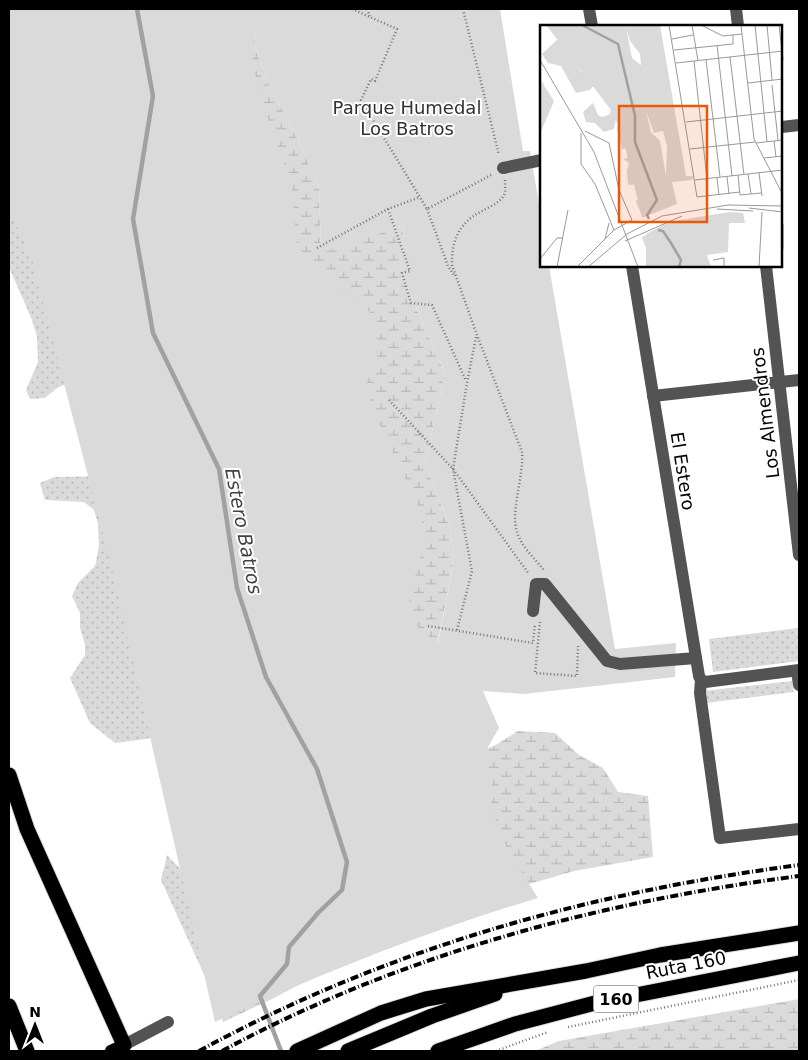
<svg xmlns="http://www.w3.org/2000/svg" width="808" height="1060" font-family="'DejaVu Sans',sans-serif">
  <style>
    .grass { fill: url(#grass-dots) }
    .wetland { fill: url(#wetland-marsh) }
    .park { fill: #dadada; fill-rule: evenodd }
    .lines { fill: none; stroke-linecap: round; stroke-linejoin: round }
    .stream { stroke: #a1a1a1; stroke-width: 4.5 }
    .major-casing { stroke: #dbdbdb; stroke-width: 14 }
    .highway-casing { stroke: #dbdbdb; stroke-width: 17 }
    .path { stroke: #757575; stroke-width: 2.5; stroke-dasharray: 1 2.5; stroke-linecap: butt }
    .minor { stroke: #535353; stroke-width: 12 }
    .major { stroke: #000; stroke-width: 12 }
    .highway { stroke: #000; stroke-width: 15 }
    .rail { stroke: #000; stroke-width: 4; stroke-dasharray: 8 2.5 1 2.5; stroke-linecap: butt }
    .labels { text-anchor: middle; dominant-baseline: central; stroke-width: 4; stroke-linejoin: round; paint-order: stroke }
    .shield { fill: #fff; stroke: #4c4c4c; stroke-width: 1 }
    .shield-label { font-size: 16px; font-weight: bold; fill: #000 }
    .park-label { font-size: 18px; fill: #313131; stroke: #fff }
    .street-label { font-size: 18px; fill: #000; stroke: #fff }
    .water-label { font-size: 19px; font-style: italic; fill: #424242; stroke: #fff }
    .inset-river { fill: none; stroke: #a1a1a1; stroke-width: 2.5 }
    .inset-road { fill: none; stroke: #999; stroke-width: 1 }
    .view { fill: #e8590c; fill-opacity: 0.15; stroke: #e8590c; stroke-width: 2.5 }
    .inset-edge { fill: none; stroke: #000; stroke-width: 2.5 }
  </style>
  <defs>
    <pattern id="grass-dots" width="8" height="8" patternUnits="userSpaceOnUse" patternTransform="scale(1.25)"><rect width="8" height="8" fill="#dadada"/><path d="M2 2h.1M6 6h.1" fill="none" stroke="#b9b9b9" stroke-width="1.8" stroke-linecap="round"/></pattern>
    <pattern id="wetland-marsh" width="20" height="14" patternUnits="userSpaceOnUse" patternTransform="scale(1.25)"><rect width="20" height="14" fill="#dadada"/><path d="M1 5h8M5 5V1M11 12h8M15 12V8" fill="none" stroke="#b9b9b9"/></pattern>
  </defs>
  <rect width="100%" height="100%" fill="#fff"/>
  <g class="grass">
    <path d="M32 9H109L115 41 127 86 129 130 101 213 106 348 130 412 156 492 194 587 222 670 239 748 249 774 259 841V899L246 934 236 978 216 1001 161 880 167 855 194 883 203 908 220 916 221 903 213 873 203 861 185 847 178 821 208 836 221 830 217 788 201 772 173 775 167 750 217 727 215 711 189 692 180 700 178 718 169 733 146 739 115 743 90 723 70 678 85 655V645L80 627V613L72 596 78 583 95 566 99 546 98 524 94 510 84 502 45 500 40 483 54 477 111 476 122 470 120 462 107 441 86 390 71 383 58 387 45 398 30 399 26 390 38 362 37 337 32 320 9 267V18Z"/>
    <path d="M798 628 799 661 713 672 709 639Z"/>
    <path d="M792 681 794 692 706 703 704 691Z"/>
  </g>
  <g class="wetland">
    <path d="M253 9 255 46 271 89 300 143 319 189 321 252 404 225 401 273 445 373 425 463 450 527 454 560 436 652 463 757 494 746 518 731 555 733 579 755 603 768 618 792 648 796 653 857 574 871 499 893 308 980 272 999 223 1022 216 1001Z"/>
    <path d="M799 999V1051H535L559 1041Z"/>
  </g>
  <path class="park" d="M9 9H500L523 151H530L542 222V266H549L615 649 676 643 675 677 524 694 483 691 499 728 487 749 486 764 492 782 491 806 504 843 538 898C427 931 320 974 215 1022L109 557 32 260 9 208ZM254 29 255 46 271 89 300 143 319 189 321 253 404 225 401 273 445 373 425 463 450 527 454 560 438 644 413 623 409 612 410 593 425 542 421 512 371 406 367 381 377 366V320L361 302 339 288 306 259 297 245 294 220V198L289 178 265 109 252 64Z"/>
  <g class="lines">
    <path class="stream" d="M137 9 153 96 133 219 153 333 219 469 237 588 266 677 317 769 347 862 342 890 318 913 289 947 287 964 260 996 281 1051"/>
    <defs>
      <path id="major" d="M111 1051 124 1045"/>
      <g id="highway">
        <path d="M9 775 27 829 124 1045"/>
        <path d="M9 1006 27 1051"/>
        <path d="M297 1051 381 1013 426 999 586 971 660 955 799 933"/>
        <path d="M348 1051 432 1016 495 994"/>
        <path d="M438 1051 515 1024 595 1003 799 963"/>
      </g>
    </defs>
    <use href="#major" class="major-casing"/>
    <use href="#highway" class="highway-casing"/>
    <g class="path">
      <path d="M352 9 397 29 375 81 371 79 361 100 427 209 493 174"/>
      <path d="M367 9 370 16"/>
      <path d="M463 9 499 155"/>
      <path d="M505 180C505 185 506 191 504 195 500 203 489 207 482 211 460 222 451 240 452 265L477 335 522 452C524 476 510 513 517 532 521 546 535 559 544 570"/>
      <path d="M388 209 410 271 402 273 411 303 432 305 466 381"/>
      <path d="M427 209 448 266 454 275"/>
      <path d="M317 248 388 209 420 197"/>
      <path d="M389 400 453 469 529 574"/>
      <path d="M540 622 535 673 577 676 578 646"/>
      <path d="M428 626 533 643 535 624"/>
      <path d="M457 630 472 571 453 469 467 383 476 337"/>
      <path d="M568 1027 799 980"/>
      <path d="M496 1051 548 1032"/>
    </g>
    <g class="minor">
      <path d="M589 9 592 26"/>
      <path d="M736 9 738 26"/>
      <path d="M782 127 799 125"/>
      <path d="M503 168 542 160"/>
      <path d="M632 266 699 676 701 680 700 693 720 838 799 829"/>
      <path d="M766 266 799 555"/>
      <path d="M653 396 799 380"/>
      <path d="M533 611 536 584H545L607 661 620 664 696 658"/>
      <path d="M797 671 799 685"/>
      <path d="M701 680 705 682 799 670"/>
      <path d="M124 1045 168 1022"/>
    </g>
    <use href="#major" class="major"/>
    <use href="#highway" class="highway"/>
    <g class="rail">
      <path d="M199 1051C388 948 587 893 799 865"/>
      <path d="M222 1051C401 954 599 902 799 876"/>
    </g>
  </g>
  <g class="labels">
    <rect class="shield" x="593.5" y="985.5" width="45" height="27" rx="4"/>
    <g class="shield-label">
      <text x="616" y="999">160</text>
    </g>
    <g class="park-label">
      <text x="407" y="107">Parque Humedal<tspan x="407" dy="21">Los Batros</tspan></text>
    </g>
    <g class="street-label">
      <text transform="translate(765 413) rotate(-97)">Los Almendros</text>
      <text transform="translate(683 471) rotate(81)">El Estero</text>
      <text transform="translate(686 965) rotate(-11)">Ruta 160</text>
    </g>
    <g class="water-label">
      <text transform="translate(244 531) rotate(79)">Estero Batros</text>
    </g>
  </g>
  <g transform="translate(540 25)">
    <rect width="242" height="242" fill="#fff"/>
    <path d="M18 14 28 23 41 47 51 51 53 61 50 65 36 68 21 41 8 38 2 29ZM0 54 14 76 0 109ZM86 64 92 90 90 119 107 173 102 190 96 177 97 174 103 181 98 171 103 172 102 167 97 163 102 159 88 160 87 146 89 138 83 134 92 132 88 123 82 124 77 104 79 83 88 78ZM53 78 58 90 63 92 70 89 71 84 77 89 74 104 64 107 55 98 46 97 43 87Z" fill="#dadada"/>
    <path d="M190 187 203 188 205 198H189L188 227 167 230 171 242H108L114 225 105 221 102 212 140 195Z" fill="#dadada"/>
    <path d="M6 0H120L146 151H153L152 155 132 157 137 179 102 193 82 109 71 85ZM86 3 90 16 100 29 101 40 92 33ZM106 86 114 108 123 106 127 121 126 151 120 116 111 107ZM133 195 155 230H163L167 242H106V209Z" fill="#dadada" fill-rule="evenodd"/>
    <path class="inset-river" d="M42 0 78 19 95 91V117L117 175 107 190 109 194M118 205 123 206 131 218 141 235 139 242"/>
    <path class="inset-road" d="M129 0 157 172 200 167M152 0 158 36M161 0 183 11 202 9M201 0 214 114 243 170M215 0 227 117M227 0 232 55M239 0 243 35M132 14 153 10M177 20 192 151M134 25 193 19V10M190 32 204 150M0 35 54 127 98 242M166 35 180 152M154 36 167 154M136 38 243 26M208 58 243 54M232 60 238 115M146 97 243 86M45 106 69 118 79 165 92 195M41 108V139L55 159 74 205M234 116 236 132M216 118 243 115M150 124 215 117M224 133 243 131M219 148 222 171M208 149 211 169M198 150 200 170 221 168M187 152 189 169M177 153 179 170M166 154 168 171M155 155 243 145M209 183 243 187M177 184 213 186M243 199V224M65 214 69 198M85 216 142 191M0 234 17 213H23M173 235 184 233V242M17 242 28 185M37 242 74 205 92 195M48 242 87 209 122 191 188 180 243 181M219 242 222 187"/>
    <path class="view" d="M79 81H167V197H79Z"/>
    <rect width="242" height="242" class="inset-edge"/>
  </g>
  <rect width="808" height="1060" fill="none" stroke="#000000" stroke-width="20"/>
  <g transform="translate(35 1025)" stroke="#ffffff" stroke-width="4" paint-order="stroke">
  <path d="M0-4L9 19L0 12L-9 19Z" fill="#000000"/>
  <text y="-8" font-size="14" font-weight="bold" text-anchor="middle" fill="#000000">N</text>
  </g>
</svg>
